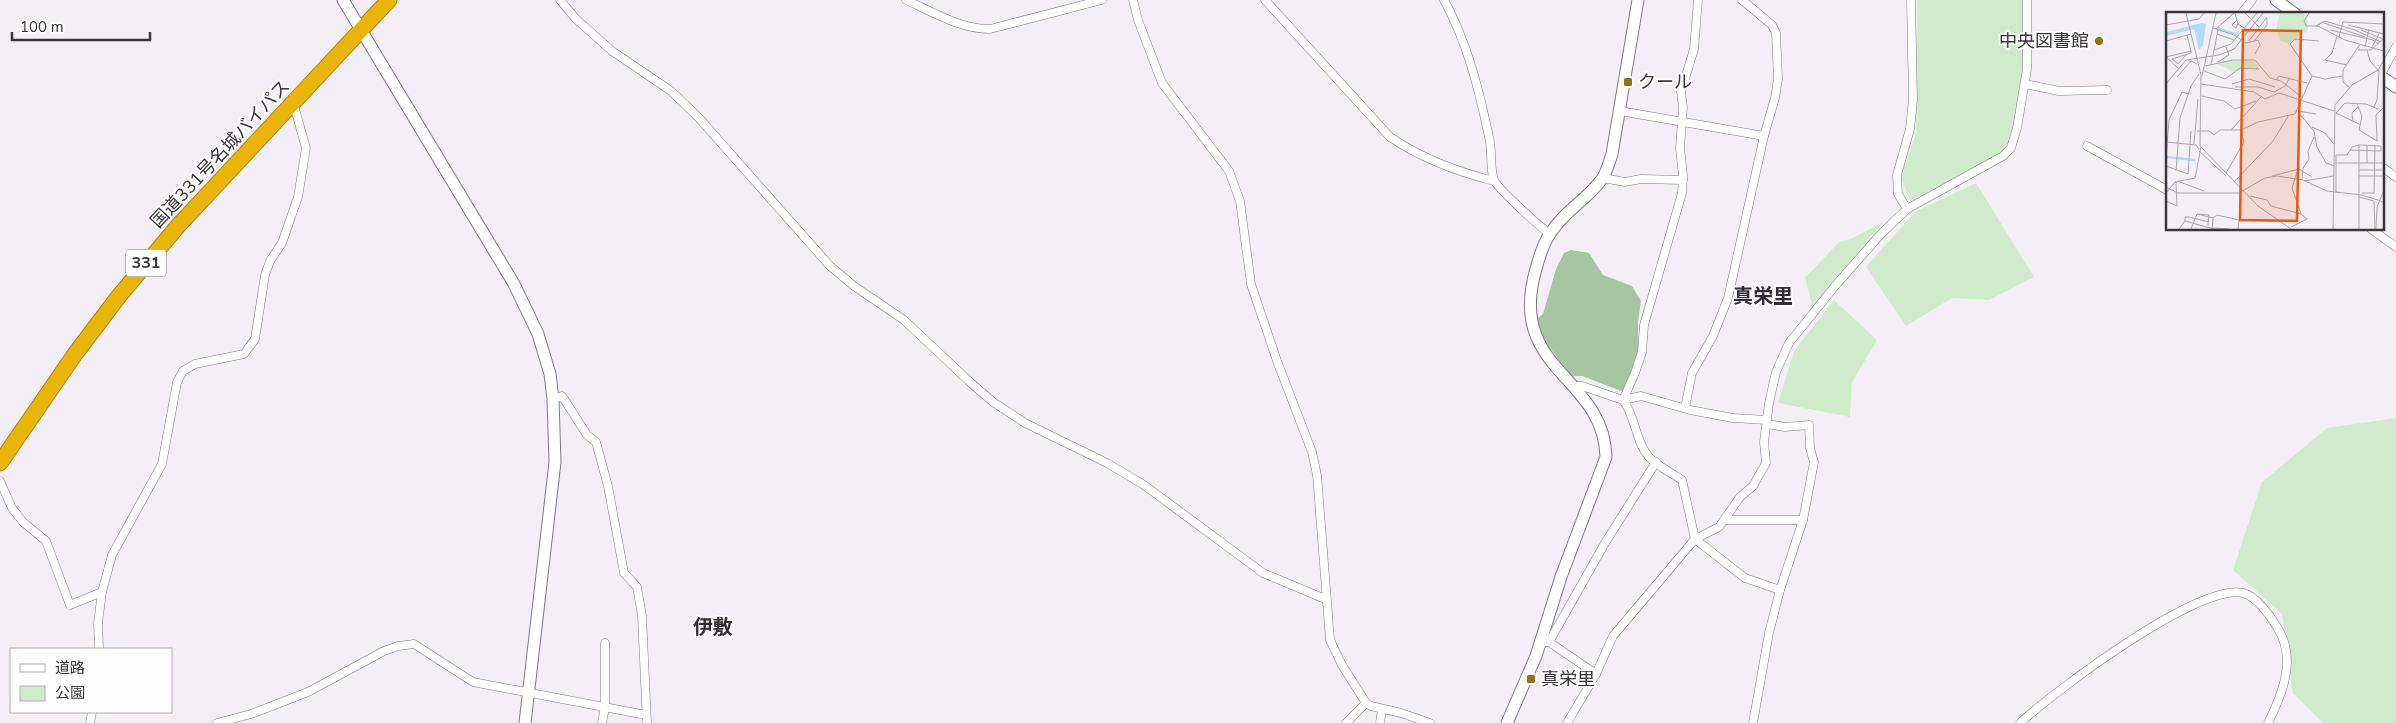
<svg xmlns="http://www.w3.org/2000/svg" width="2396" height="723" font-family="'Nunito Sans','Noto Sans JP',sans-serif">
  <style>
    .green { fill: #cfebcb }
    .forest { fill: #a6c6a2 }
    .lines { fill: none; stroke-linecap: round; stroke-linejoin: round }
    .street-casing { stroke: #7f7a82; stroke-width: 9 }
    .secondary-casing { stroke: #7f7a82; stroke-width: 13 }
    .highway-casing { stroke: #ab891a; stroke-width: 17 }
    .street { stroke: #fff; stroke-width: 8 }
    .secondary { stroke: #fff; stroke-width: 11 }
    .highway { stroke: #e9b50a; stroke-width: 15 }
    .poi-dot { fill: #927117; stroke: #fefefe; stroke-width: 2 }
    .labels { text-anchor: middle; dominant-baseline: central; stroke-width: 4; stroke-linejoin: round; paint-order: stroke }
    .shield { fill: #fefefe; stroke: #737274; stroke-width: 1 }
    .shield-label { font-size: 16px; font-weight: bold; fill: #383639 }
    .poi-label { font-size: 18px; fill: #383639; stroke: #fefefe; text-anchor: start }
    .street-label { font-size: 18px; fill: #383639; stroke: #fefefe }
    .quarter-label { font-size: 20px; font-weight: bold; fill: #302c33; stroke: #fefefe }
    .inset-river { fill: none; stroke: #b1dbf9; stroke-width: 2.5 }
    .inset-road { fill: none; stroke: #a9a5ab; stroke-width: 1 }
    .view { fill: #e8590c; fill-opacity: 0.15; stroke: #e8590c; stroke-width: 2.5 }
    .inset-edge { fill: none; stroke: #383639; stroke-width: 2.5 }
  </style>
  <rect width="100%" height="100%" fill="#f4eff7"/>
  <g class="green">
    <path d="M1917 0H2024C2024 37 2028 129 2000 154L1910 201 1901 177 1916 133Z"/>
    <path d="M1976 183 2034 277 1989 300 1952 298 1906 326 1866 267 1915 212Z"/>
    <path d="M1883 222 1813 308 1805 278 1839 242 1851 239Z"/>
    <path d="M1834 300 1877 340 1852 382 1850 417 1778 403 1794 351Z"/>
    <path d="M2396 418V723H2323L2293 693 2282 614 2233 570 2262 482 2327 428Z"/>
  </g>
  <path class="forest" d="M1571 250 1589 253 1603 275 1632 286 1641 301 1638 322V351L1625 388 1621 391 1582 376H1573L1565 370 1537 328 1538 318 1543 314 1556 269 1564 253Z"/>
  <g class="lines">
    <defs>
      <g id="street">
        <path d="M560 0 576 19 612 51 671 91 699 118 830 266 854 286 904 320 971 383 993 402 1025 423 1107 463 1144 485 1263 573 1325 599"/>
        <path d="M906 0C933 12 960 29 990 29L1102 0"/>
        <path d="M1133 0 1138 20 1162 83 1229 171 1240 201 1251 284 1277 361 1312 452 1317 475 1330 640 1342 665 1366 703 1371 706 1401 713 1430 723"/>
        <path d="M1265 0 1390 137C1421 158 1458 172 1494 181"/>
        <path d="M1444 0C1468 43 1480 94 1490 142 1492 154 1490 170 1494 180 1498 189 1540 227 1550 234"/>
        <path d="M2241 14 2252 0"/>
        <path d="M2382 72 2396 47"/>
        <path d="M2025 84 2059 91 2107 90"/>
        <path d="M1620 111 1764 136"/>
        <path d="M2087 146 2167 190"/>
        <path d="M2382 167 2396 177"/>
        <path d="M1603 178 1625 182 1641 179 1683 180"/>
        <path d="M1907 209 1898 194 1897 175 1910 129 1913 100 1911 0"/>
        <path d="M2371 229 2396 247"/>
        <path d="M1573 386H1582L1623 400 1641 396 1690 410 1733 418 1767 420"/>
        <path d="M553 399 562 396 587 435 596 442 608 486 624 573 637 587 642 616 647 723"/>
        <path d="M1623 400 1635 373 1642 352 1644 325 1682 193 1683 176 1680 148 1683 107 1681 92 1694 49 1698 0"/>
        <path d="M1623 400C1636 417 1635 441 1649 457 1657 466 1672 473 1682 480L1695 539 1745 578 1780 590"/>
        <path d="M1685 408 1692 373 1713 336 1728 298 1764 136 1775 98 1778 79 1776 33 1772 25 1742 0"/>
        <path d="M0 481 12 508 23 522 46 541 70 605 102 592"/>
        <path d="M1724 520H1803"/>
        <path d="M1541 642H1549L1605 543 1656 462"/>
        <path d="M1549 642 1596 674"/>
        <path d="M99 649 98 623 102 592 112 555 162 464 177 382 183 371 195 364 244 354 255 339 265 275 270 261 282 243 298 197 306 148 293 102"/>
        <path d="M90 723 92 712"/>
        <path d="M217 723 251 714 308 692 384 651 398 646 414 644 473 682 646 715"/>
        <path d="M602 723 605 707V643"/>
        <path d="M1346 723 1366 703"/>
        <path d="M1380 723 1382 709"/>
        <path d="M1567 723 1596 674 1613 636 1695 539 1719 527 1740 497 1753 486 1766 463 1764 442 1769 403 1776 372 1789 343 1835 286 1880 235 1907 209 2003 156 2011 148 2017 128 2027 69V0"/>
        <path d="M1753 723 1769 633 1780 590 1803 520 1814 462 1810 448 1809 425 1785 427 1767 424"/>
        <path d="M2020 723C2055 691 2198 583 2243 593 2256 596 2270 615 2277 627 2297 658 2283 693 2268 723"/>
      </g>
      <g id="secondary">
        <path d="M343 0 514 284 538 334 550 374 553 399 555 462 525 723"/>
        <path d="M2276 0 2295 14"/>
        <path d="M2382 77 2396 87"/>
        <path d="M1507 723 1536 656 1561 577 1606 457C1604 375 1506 371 1536 269 1539 258 1543 243 1550 234 1563 212 1588 199 1602 179 1607 172 1609 162 1612 154L1638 0"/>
      </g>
      <path id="highway" d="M0 463 75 354 119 296 178 226 389 0"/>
    </defs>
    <use href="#street" class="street-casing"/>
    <use href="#secondary" class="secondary-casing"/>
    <use href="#highway" class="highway-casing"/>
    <use href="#street" class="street"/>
    <use href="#secondary" class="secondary"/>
    <use href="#highway" class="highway"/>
  </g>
  <g class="poi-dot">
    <circle cx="2099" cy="41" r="5"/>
    <rect x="1623" y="77" width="10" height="10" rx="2.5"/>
    <rect x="1526" y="674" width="10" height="10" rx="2.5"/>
  </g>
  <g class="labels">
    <rect class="shield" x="126" y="249.5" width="40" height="27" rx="4"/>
    <g class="shield-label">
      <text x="146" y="263">331</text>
    </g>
    <g class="poi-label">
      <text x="2089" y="41" text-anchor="end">中央図書館</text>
      <text x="1638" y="82">クール</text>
      <text x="1541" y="679">真栄里</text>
    </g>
    <g class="street-label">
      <text transform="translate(220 154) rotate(-47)">国道331号名城バイパス</text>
    </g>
    <g class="quarter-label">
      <text x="1763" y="296">真栄里</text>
      <text x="713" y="627">伊敷</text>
    </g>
  </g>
  <g transform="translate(2166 12)">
    <rect width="218" height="218" fill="#f4eff7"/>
    <path d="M114 1H136L141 4 142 18 122 31 115 29 110 17ZM62 49H88L93 56 67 59 51 52Z" fill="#cfebcb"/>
    <path d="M36 11 40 12 37 33 33 38 28 17 0 24V20Z" fill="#b1dbf9"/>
    <path class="inset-river" d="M51 16 69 22 73 20M0 145 29 148"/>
    <path class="inset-road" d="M20 1 35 63 34 134 92 194 125 217M69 1 72 12 83 19M79 1 93 15M143 1 138 9 140 14H152L179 28 218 39M71 8 66 13 70 16 72 12M155 10 199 25M0 13 33 7 38 1M182 13 218 22M150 14 159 9 189 18 215 30M47 16 68 23 80 31 92 28 94 33 89 42M50 17 68 1M164 18 207 28 213 32M195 18 217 27M51 22 68 28M21 23 25 39M171 24 166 41 159 48 181 53M173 25 177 10 218 12M89 28 101 13V6M0 29 25 22M83 29 101 5M153 29 129 27 124 32 146 64 159 67 176 64M199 35 203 17M206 35 214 20M48 38 65 32 91 1M192 38H205L218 26M201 38 204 49 213 59 211 88 208 95M20 43 12 52 6 47 25 41V39M0 45 25 39M0 45 12 56M52 50 63 43 60 35M45 53 52 18M39 54 67 48H89L104 66 115 69 137 86M38 59 59 67 74 56 93 57M36 64 50 1M11 65 25 49 31 52M110 68 113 64 141 71M0 72 20 48 53 43 68 37 97 1M35 72 88 80 99 87 113 81 168 99M66 72 83 67 109 75M69 75H92L108 80M184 76 177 70V58L194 32M108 80 119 74 123 67M36 84 58 89 69 97 90 89M191 92 196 104 193 118 211 129M132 99 150 102M132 100 148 119 151 135 160 151 168 154M170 101 179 91 200 92 212 97M170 101 193 112M187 110 186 101 192 95M146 115 159 121 168 132M65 118 95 85M31 119H43L48 123 54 118H75L92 110 129 102 146 64M211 129 210 103 218 95M0 130 30 133 33 137M28 132 32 87M33 139 60 164M0 145 3 108 16 80 23 82M170 151H218M201 151V133M0 154 22 162 25 119M132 157 126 176 135 202M193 158H218M10 159 14 106 25 74 33 62M60 161 78 130 75 118M106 164 133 157 146 165M193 164H218M136 168 137 156 143 147 142 139 148 125M69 169 107 129 123 103M138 169 168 164M14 170 38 179M0 175 12 181H73L99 166 111 164 137 168 161 179 196 183 218 190M0 181 9 170 29 166 35 135M173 181 170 180V143H181L186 135 193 133 215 134V139L184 138M196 181H208L209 133M84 184 101 188 105 194 135 202 141 207 125 215M193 185 208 189 209 217M0 189 11 194 10 170M31 202 43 203 42 213M19 209V205H23L43 210M47 216 63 217M13 217 19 209 48 217M25 217 31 202 47 206M46 217 47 206 51 203 73 208 72 217M167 217 169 93 186 73 212 58 218 48M193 217V133M210 217 211 195 218 178"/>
    <path class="view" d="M77 18 135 19 131 209 74 208Z"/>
    <rect width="218" height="218" class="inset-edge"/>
  </g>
  <rect x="10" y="648" width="162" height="65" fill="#fefefe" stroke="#afaeaf"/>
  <rect x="20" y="664" width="25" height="8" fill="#ffffff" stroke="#afaeaf"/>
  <text x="55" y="673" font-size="15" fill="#383639">道路</text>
  <rect x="20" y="686" width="25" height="15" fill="#cfebcb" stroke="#afaeaf"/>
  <text x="55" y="698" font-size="15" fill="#383639">公園</text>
  <path d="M12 32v8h138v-8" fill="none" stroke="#383639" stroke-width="2.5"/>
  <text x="20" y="32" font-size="15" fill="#383639" stroke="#fefefe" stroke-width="4" paint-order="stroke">100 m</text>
</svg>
